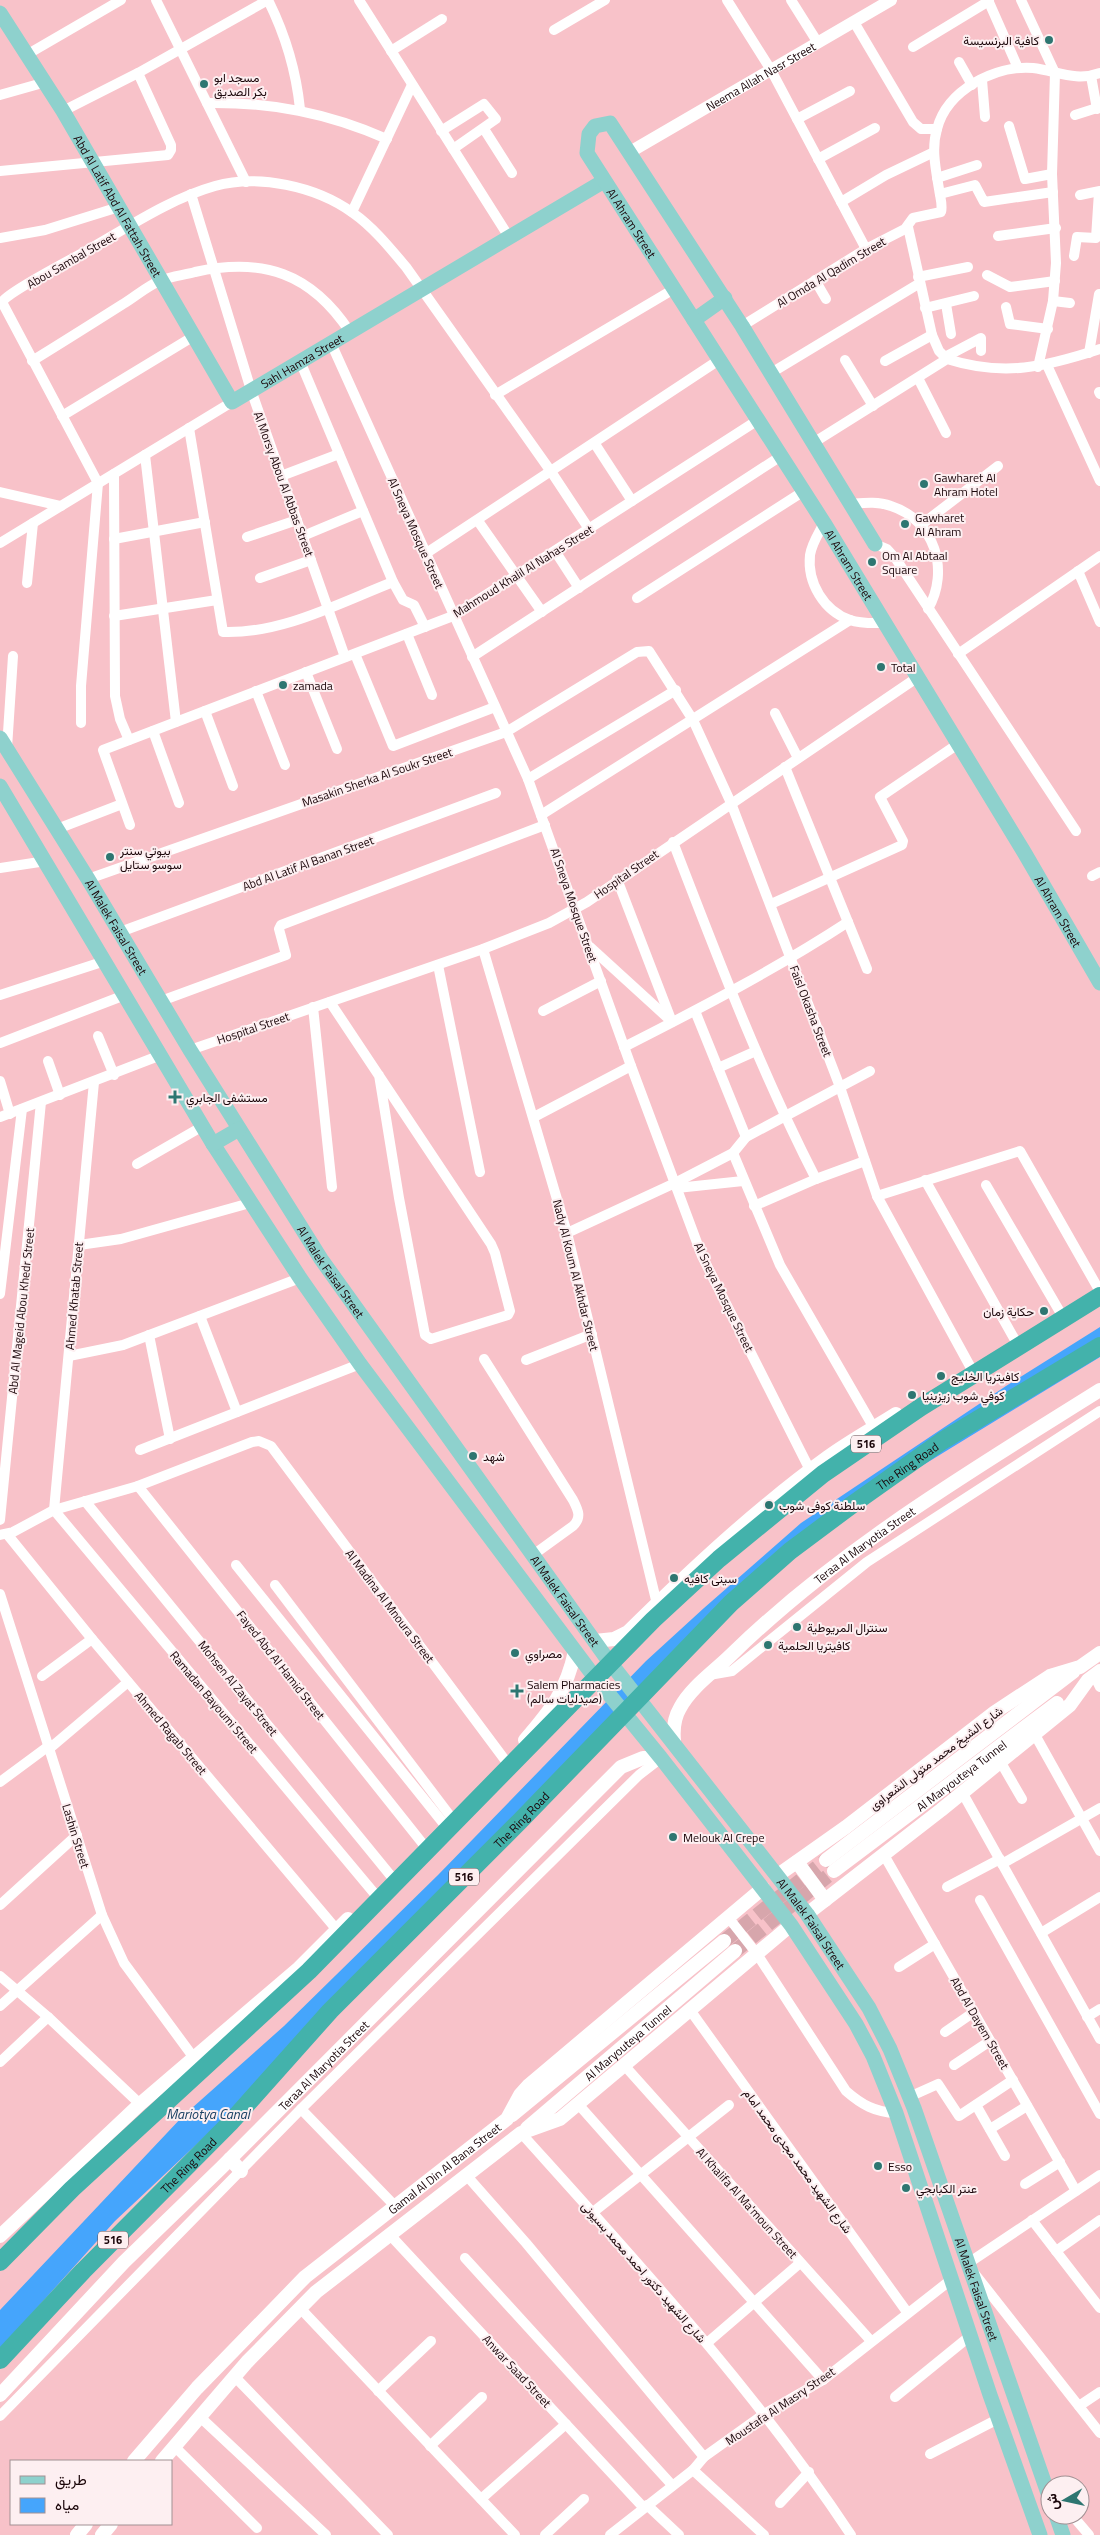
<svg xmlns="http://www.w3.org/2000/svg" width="1100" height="2535" font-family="'Titillium Web',Vazirmatn,sans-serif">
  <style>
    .water { fill: #45a5fc }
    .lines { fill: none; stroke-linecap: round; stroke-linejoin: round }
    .secondary-tunnel { stroke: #d7a6ac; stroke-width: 14; stroke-dasharray: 14 7; stroke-linecap: butt }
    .minor { stroke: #fff; stroke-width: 10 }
    .tertiary { stroke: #fff; stroke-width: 12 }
    .secondary { stroke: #fff; stroke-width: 14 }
    .primary { stroke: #8ed1cd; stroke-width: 15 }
    .motorway { stroke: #43b2ab; stroke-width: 18 }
    .poi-dot { fill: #2e7671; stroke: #fdeff1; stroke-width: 2 }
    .labels { text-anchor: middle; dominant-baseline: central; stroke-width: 4; stroke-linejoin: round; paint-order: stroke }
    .shield { fill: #fdeff1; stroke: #5e4b4f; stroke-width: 1 }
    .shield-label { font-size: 11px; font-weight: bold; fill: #1a0509 }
    .poi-label { font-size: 12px; fill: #1a0509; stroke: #fdeff1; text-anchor: start }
    .street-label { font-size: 12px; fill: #1a0509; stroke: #fdeff1 }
    .water-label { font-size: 14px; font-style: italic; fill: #1a4063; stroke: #fdeff1 }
  </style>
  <rect width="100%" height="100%" fill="#f8c2c9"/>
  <path class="water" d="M1100 1327V1357L866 1500 736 1600 312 2036 115 2221 0 2349V2310L183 2116 284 2026 438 1875 646 1661 704 1608 801 1523 1006 1386Z"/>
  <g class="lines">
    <g class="secondary-tunnel">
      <path d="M724 1941 826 1860"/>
      <path d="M735 1951 834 1871"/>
    </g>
    <g class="minor">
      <path d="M156 0 246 182"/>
      <path d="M268 0C286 36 296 70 300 109"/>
      <path d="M359 0 509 237"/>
      <path d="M727 0 771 70 866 249"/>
      <path d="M791 0 818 43"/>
      <path d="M988 0 1018 68"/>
      <path d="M1021 0 1055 73 1052 174 1056 263 1053 301 1038 367"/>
      <path d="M854 22 913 122 921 129H937"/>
      <path d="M554 30 605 0"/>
      <path d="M913 47 989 1"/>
      <path d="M391 51 442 19"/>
      <path d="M28 54 121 0"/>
      <path d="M959 62 972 85"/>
      <path d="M1091 76 1097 109"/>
      <path d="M982 80 985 117"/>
      <path d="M0 95 46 82"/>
      <path d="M207 103C271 102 328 113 387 139"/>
      <path d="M63 111 138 73 268 0"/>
      <path d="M1075 115 1100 107"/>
      <path d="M797 119 850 91"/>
      <path d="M1009 126 1025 179 1052 174"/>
      <path d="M484 129 512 173"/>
      <path d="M441 131 484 104 496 119 453 149"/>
      <path d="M818 159 875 128"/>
      <path d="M0 171 168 155 171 150V145L138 73"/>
      <path d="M937 178 977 165"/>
      <path d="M191 194 251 390 345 657"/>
      <path d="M940 194 975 185 984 202 1053 192"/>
      <path d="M1080 195 1100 191"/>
      <path d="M841 202 886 175 934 152"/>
      <path d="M352 212 412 85"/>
      <path d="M908 227 932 335 939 351 947 359"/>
      <path d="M998 236 1056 228"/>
      <path d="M0 238 45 230 119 207"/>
      <path d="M1074 256 1077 237 1096 238 1099 192"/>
      <path d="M987 275 1010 287 1055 281"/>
      <path d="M918 277 968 267"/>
      <path d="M815 280 826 299"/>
      <path d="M1053 301 1070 303"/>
      <path d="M946 304 951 334"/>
      <path d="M1006 307 1010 324 1048 329"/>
      <path d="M925 308 974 296"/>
      <path d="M742 326 866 249 905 229 913 218 941 212C943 205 940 197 939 189 936 170 931 149 937 129 947 90 995 65 1033 68 1057 71 1076 82 1100 73"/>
      <path d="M331 343 528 779 631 1066 702 1256 810 1470"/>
      <path d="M1089 353 1099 294"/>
      <path d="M945 357 981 338V351"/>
      <path d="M845 360 873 406"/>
      <path d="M32 361C63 342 93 323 123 304 135 297 148 285 162 280 172 276 185 275 195 272 263 257 311 273 350 332"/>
      <path d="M300 361 393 582 403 600 414 605 425 627"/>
      <path d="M885 361 932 335"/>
      <path d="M1047 365 1100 481"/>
      <path d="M771 373 920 283"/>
      <path d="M918 378 946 433"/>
      <path d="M1099 392 1100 394"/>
      <path d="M495 395 674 289"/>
      <path d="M62 416 194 336"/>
      <path d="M189 428 223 632C282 634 339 603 393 582"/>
      <path d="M813 443 947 359C1004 377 1045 367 1100 349"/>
      <path d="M595 444 632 501"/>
      <path d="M145 455 176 722"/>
      <path d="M114 474 115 696 120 719 129 740"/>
      <path d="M281 476 339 454"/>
      <path d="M0 492 61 506"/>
      <path d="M849 504C863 503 877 501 891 506 935 520 950 571 928 609"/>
      <path d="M478 521 542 612"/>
      <path d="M824 523C819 533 812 543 810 555 807 583 824 611 850 620 861 624 874 623 885 623"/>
      <path d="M921 525 998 466"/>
      <path d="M303 536 363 511"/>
      <path d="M247 537 297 520"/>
      <path d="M114 539 205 522"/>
      <path d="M0 543 232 402"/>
      <path d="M875 544 887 549 896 559 1076 831"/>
      <path d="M555 551 579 588"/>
      <path d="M425 554 719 360"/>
      <path d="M1078 571 1100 622"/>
      <path d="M260 578 311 560"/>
      <path d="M27 583 33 523"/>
      <path d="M637 598 804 491"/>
      <path d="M114 616 217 600"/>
      <path d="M407 634 432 695"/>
      <path d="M355 654 393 746 495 707"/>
      <path d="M958 654 1100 556"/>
      <path d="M472 657 781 456"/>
      <path d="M306 672 337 749"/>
      <path d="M256 691 285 765"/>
      <path d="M205 711 233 786"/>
      <path d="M775 713 798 758"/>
      <path d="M81 723V686L98 483 2 302C8 292 72 259 86 251 127 228 169 199 215 186 258 174 316 186 353 213 373 227 390 248 406 267L552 473 589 529"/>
      <path d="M153 731 179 803"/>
      <path d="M7 748 13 656"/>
      <path d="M785 767 867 969"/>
      <path d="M528 779 676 690"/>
      <path d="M541 815 850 620"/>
      <path d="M130 825 103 750 453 616 758 420"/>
      <path d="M57 829 122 804"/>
      <path d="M673 842C717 956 760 1070 816 1179"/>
      <path d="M0 868 46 861"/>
      <path d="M1092 876 1100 872"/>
      <path d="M88 879 506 732 637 652 649 651 693 720 731 803 840 1087 877 1196 971 1368"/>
      <path d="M617 879 672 1022"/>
      <path d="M771 904 902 845 903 841 880 797 958 744"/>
      <path d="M120 932 496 793"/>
      <path d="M590 947 670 1020"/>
      <path d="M483 949 567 1233 657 1604"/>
      <path d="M438 965 480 1172"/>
      <path d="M0 995 105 961"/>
      <path d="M161 1001 286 955 279 929 281 925 545 825"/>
      <path d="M330 1002 491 1244 495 1253 510 1311 508 1315 431 1339 425 1335 399 1198 379 1075"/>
      <path d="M313 1007 332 1187"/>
      <path d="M543 1011 601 981"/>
      <path d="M695 1011 746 1137"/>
      <path d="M98 1036 114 1075"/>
      <path d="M0 1043 125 995"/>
      <path d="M624 1047C701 1008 776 969 848 922"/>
      <path d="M190 1050 483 949 549 923 587 902 918 677"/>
      <path d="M48 1061 60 1095"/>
      <path d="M718 1068 756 1051"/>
      <path d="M0 1081 10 1114"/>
      <path d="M94 1082 54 1510 374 1893"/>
      <path d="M0 1117 161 1055"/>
      <path d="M534 1117 631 1066"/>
      <path d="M733 1153 780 1265 874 1428"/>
      <path d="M137 1164 203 1126"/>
      <path d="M925 1180 1015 1340"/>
      <path d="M986 1185 1060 1312"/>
      <path d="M677 1188 743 1181"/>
      <path d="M877 1196 1020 1151 1098 1288"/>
      <path d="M754 1206 816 1179 865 1161"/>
      <path d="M567 1233 675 1183 733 1153 746 1137 870 1071"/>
      <path d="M79 1245 121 1239 250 1203"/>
      <path d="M0 1294 22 1109"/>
      <path d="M200 1316 237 1412"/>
      <path d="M149 1335 170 1439"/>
      <path d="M69 1356 123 1345 300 1278"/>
      <path d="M484 1359 573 1500C578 1510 582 1517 573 1526L533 1555"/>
      <path d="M526 1360 592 1334"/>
      <path d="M140 1450 360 1364"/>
      <path d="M138 1486 423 1844"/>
      <path d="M85 1501 391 1876"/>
      <path d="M0 1520 41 1102"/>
      <path d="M7 1534 92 1639 337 1930"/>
      <path d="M0 1535 13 1532 54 1510 138 1486 252 1442 259 1441 271 1446 505 1760"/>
      <path d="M236 1565 444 1824"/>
      <path d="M275 1585 451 1817"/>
      <path d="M0 1594 102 1915 124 1963 194 2058"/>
      <path d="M709 1675 732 1671 867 1562 1100 1411"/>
      <path d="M1094 1675 1100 1687"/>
      <path d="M42 1676 92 1639"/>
      <path d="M1034 1733 1100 1851"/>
      <path d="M49 1749 128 1682"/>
      <path d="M1000 1761 1022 1799"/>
      <path d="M0 1782 50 1745"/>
      <path d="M962 1792 1100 2039"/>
      <path d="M884 1855 1076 2191"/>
      <path d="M1002 1864 1100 1808"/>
      <path d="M947 1887 1000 1859"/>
      <path d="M980 1900 1100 2114"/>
      <path d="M0 1905 77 1835"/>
      <path d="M728 1917 757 1954 846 2091C862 2105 875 2112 896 2113"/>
      <path d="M1041 1933 1100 1897"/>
      <path d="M899 1967 935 1944"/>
      <path d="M0 1976 48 2017 140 2104"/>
      <path d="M0 2006 102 1915"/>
      <path d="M690 2010 907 2312"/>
      <path d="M1087 2017 1100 2009"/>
      <path d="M945 2032 974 2012"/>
      <path d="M0 2062 48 2017"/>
      <path d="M624 2065 871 2341"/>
      <path d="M954 2065 990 2041"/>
      <path d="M909 2097 938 2084 959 2116 1013 2080"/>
      <path d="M578 2104 823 2380"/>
      <path d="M976 2105 1005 2156"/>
      <path d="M301 2109 395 2206"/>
      <path d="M990 2129 1027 2106"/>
      <path d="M521 2133C637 2262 755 2390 851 2535"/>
      <path d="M1100 2175 967 2264 1100 2433"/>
      <path d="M467 2176 526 2243 704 2457"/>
      <path d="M1025 2184 1060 2162"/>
      <path d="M592 2213 729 2105"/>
      <path d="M1032 2220 1100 2308"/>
      <path d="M391 2236 643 2507"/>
      <path d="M1056 2251 1100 2220"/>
      <path d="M465 2258 672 2485"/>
      <path d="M300 2308 515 2535"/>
      <path d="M707 2343 800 2263"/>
      <path d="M235 2377 388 2535"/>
      <path d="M378 2391 431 2341"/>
      <path d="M895 2397 970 2336"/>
      <path d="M1079 2406 1100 2392"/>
      <path d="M0 2416 301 2109 639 1775 661 1758"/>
      <path d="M199 2416 326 2535"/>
      <path d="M174 2446 257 2528"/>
      <path d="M430 2446 482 2397"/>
      <path d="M930 2454 998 2419"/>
      <path d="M693 2470 764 2535"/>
      <path d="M481 2499 566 2424"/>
      <path d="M780 2503 809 2472"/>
      <path d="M647 2505 679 2535"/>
      <path d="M1072 2515 1089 2535"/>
      <path d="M545 2535 584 2499"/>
      <path d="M610 2535 693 2470 704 2457 764 2414 823 2380 952 2279"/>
    </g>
    <path class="tertiary" id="s1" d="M630 152 891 0"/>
    <g class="secondary">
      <path d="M595 1641 614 1639 628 1632C691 1570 756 1509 828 1457 850 1441 874 1428 896 1414"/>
      <path d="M525 1740C551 1710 567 1690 575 1651"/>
      <path id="s2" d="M674 1741C673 1730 674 1718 680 1708 691 1687 715 1671 732 1654 842 1547 971 1471 1100 1390"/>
      <path d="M826 1860 1073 1672"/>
      <path d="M797 1862 825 1900"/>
      <path id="s3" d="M834 1871 1057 1703"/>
      <path d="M778 1875 846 1827 995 1712 1050 1676 1080 1667 1100 1653"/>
      <path d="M807 1914 941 1810 1070 1705 1088 1680 1100 1671"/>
      <path d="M512 2115 724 1941"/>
      <path id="s4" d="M527 2128 735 1951"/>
      <path d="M230 2159 241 2171"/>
      <path d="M0 2236 140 2104 299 1968 348 1919"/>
      <path id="s5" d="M0 2395 124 2262 221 2168 621 1767 643 1758H661"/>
      <path id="s6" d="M134 2461 197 2388 305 2277 507 2119 520 2095 529 2085 763 1888"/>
      <path d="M162 2461 247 2362 316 2292 521 2133 560 2119 791 1925"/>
      <path d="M77 2535 86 2524"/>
      <path d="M102 2535 111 2524"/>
    </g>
    <g class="primary">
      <path id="s7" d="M0 13 63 111 232 402 604 181"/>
      <path d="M694 320 725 298"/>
      <path id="s8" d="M875 544 742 326 610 123 595 126 589 134 587 153 824 523 1024 852 1100 983"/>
      <path id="s9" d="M0 738 88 879 190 1050 321 1259 605 1656 807 1914 869 2008 890 2049 914 2108 1050 2499"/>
      <path d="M0 786 213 1144 300 1278 360 1364 590 1671 661 1758 791 1925 856 2024 873 2056 896 2113 990 2395 1040 2535"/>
      <path d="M213 1144 239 1129"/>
      <path d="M1056 2515 1063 2535"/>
    </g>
    <g class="motorway">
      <path d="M0 2262 72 2189 309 1971 653 1620 719 1559 823 1474 921 1407 1100 1296"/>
      <path id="s10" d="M0 2360 83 2271 230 2123 330 2011 520 1821 731 1603 790 1551 853 1504 942 1441 1100 1346"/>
    </g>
  </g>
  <g class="poi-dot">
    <circle cx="1049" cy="40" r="5"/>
    <circle cx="204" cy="84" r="5"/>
    <circle cx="924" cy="484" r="5"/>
    <circle cx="905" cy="524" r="5"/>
    <circle cx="872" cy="562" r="5"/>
    <circle cx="881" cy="667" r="5"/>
    <circle cx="283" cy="685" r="5"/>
    <circle cx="110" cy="857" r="5"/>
    <path d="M172.5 1089.5h5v5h5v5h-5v5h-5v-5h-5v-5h5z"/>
    <circle cx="1044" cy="1311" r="5"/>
    <circle cx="941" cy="1376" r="5"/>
    <circle cx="912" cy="1395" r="5"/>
    <circle cx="473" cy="1456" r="5"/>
    <circle cx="769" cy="1505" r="5"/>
    <circle cx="674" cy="1578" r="5"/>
    <circle cx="797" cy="1627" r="5"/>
    <circle cx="768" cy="1645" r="5"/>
    <circle cx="515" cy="1653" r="5"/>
    <path d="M514.5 1683.5h5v5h5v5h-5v5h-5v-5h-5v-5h5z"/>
    <circle cx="673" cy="1837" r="5"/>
    <circle cx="878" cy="2166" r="5"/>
    <circle cx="906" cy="2188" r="5"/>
  </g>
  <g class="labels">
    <g class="shield">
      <rect x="851" y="1435.5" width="30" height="17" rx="4"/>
      <rect x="449" y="1868.5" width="30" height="17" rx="4"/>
      <rect x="98" y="2231.5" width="30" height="17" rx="4"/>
    </g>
    <g class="shield-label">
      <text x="866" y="1444">516</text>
      <text x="464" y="1877">516</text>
      <text x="113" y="2240">516</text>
    </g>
    <g class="poi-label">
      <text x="1039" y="40" text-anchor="end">كافية البرنسيسة</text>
      <text x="214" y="77">مسجد ابو<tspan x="214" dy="14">بكر الصديق</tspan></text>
      <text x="934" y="477">Gawharet Al<tspan x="934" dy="14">Ahram Hotel</tspan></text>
      <text x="915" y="517">Gawharet<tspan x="915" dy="14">Al Ahram</tspan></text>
      <text x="882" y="555">Om Al Abtaal<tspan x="882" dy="14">Square</tspan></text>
      <text x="891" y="667">Total</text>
      <text x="293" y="685">zamada</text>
      <text x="120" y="850">بيوتي سنتر<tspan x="120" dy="14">سوسو ستايل</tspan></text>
      <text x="186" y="1097">مستشفى الجابري</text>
      <text x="1034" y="1311" text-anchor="end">حكاية زمان</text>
      <text x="951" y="1376">كافيتريا الخليج</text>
      <text x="922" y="1395">كوفي شوب زيزينيا</text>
      <text x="483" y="1456">شهد</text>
      <text x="779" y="1505">سلطنة كوفى شوب</text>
      <text x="684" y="1578">سيتى كافيه</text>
      <text x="807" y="1627">سنترال المريوطية</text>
      <text x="778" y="1645">كافيتريا الحلمية</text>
      <text x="525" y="1653">مصراوي</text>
      <text x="527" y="1684">Salem Pharmacies<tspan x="527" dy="14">(صيدليات سالم)</tspan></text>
      <text x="683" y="1837">Melouk Al Crepe</text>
      <text x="888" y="2166">Esso</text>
      <text x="916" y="2188">عنتر الكبابجي</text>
    </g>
    <g class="street-label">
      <text stroke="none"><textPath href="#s1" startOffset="151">Neema Allah Nasr Street</textPath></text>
      <text stroke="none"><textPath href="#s7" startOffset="226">Abd Al Latif Abd Al Fattah Street</textPath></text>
      <text stroke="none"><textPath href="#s8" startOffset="625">Al Ahram Street</textPath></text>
      <text transform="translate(71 260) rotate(-30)">Abou Sambal Street</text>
      <text transform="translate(831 272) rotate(-31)">Al Omda Al Qadim Street</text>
      <text stroke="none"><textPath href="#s7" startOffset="534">Sahl Hamza Street</textPath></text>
      <text transform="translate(284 484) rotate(70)">Al Morsy Abou Al Abbas Street</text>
      <text transform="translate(416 533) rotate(66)">Al Sneya Mosque Street</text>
      <text stroke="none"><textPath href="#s8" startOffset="1030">Al Ahram Street</textPath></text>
      <text transform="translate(523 571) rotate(-32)">Mahmoud Khalil Al Nahas Street</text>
      <text transform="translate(377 777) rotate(-19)">Masakin Sherka Al Soukr Street</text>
      <text transform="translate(308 863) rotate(-20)">Abd Al Latif Al Banan Street</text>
      <text transform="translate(626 874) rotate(-35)">Hospital Street</text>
      <text transform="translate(574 905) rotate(71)">Al Sneya Mosque Street</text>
      <text stroke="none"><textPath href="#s8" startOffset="1435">Al Ahram Street</textPath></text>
      <text stroke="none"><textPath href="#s9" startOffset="222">Al Malek Faisal Street</textPath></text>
      <text transform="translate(811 1011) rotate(69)">Faisl Okasha Street</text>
      <text transform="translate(253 1028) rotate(-19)">Hospital Street</text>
      <text stroke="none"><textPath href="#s9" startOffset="628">Al Malek Faisal Street</textPath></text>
      <text transform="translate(576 1275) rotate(76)">Nady Al Koum Al Akhdar Street</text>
      <text transform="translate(74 1296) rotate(-85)">Ahmed Khatab Street</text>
      <text transform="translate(724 1297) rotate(64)">Al Sneya Mosque Street</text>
      <text transform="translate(21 1311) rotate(-84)">Abd Al Mageid Abou Khedr Street</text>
      <text stroke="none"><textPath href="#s10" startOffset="1276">The Ring Road</textPath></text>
      <text stroke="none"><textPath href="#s2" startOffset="281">Teraa Al Maryotia Street</textPath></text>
      <text stroke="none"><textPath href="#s9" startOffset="1032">Al Malek Faisal Street</textPath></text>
      <text transform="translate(390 1606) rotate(53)">Al Madina Al Mnoura Street</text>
      <text transform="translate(281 1665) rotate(52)">Fayed Abd Al Hamid Street</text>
      <text transform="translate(238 1688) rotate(51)">Mohsen Al Zayat Street</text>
      <text transform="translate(214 1702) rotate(50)">Ramadan Bayoumi Street</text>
      <text transform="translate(171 1733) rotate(50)">Ahmed Ragab Street</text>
      <text transform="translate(936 1758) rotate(-37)">شارع الشيخ محمد متولى الشعراوى</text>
      <text stroke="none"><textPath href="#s3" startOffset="159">Al Maryouteya Tunnel</textPath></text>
      <text stroke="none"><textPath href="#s10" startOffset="751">The Ring Road</textPath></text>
      <text transform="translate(76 1836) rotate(73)">Lashin Street</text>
      <text stroke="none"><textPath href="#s9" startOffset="1438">Al Malek Faisal Street</textPath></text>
      <text transform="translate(980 2023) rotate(60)">Abd Al Dayem Street</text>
      <text stroke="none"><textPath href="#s4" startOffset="132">Al Maryouteya Tunnel</textPath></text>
      <text stroke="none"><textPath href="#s5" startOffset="462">Teraa Al Maryotia Street</textPath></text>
      <text transform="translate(798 2161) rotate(54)">شارع الشهيد محمد مجدى محمد امام</text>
      <text stroke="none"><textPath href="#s10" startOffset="271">The Ring Road</textPath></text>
      <text stroke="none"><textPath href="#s6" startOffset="428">Gamal Al Din Al Bana Street</textPath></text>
      <text transform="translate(747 2203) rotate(48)">Al Khalifa Al Ma'moun Street</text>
      <text transform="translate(644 2272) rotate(49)">شارع الشهيد دكتور احمد محمد بسيونى</text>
      <text stroke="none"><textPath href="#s9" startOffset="1842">Al Malek Faisal Street</textPath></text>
      <text transform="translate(517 2371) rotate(47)">Anwar Saad Street</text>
      <text transform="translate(780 2406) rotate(-34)">Moustafa Al Masry Street</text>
    </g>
    <g class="water-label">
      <text x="208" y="2113">Mariotya Canal</text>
    </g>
  </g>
  <rect x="10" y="2460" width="162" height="65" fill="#fdeff1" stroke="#a29194"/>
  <rect x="20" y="2476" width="25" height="8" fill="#8ed1cd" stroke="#a29194"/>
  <text x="55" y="2485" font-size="15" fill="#1a0509">طريق</text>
  <rect x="20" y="2498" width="25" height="15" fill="#45a5fc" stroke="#a29194"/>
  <text x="55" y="2510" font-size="15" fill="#1a0509">مياه</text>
  <g transform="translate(1065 2500) rotate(261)"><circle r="24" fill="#fdeff1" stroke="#a29194"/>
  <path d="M0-4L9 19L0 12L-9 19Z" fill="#2e7671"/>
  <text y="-8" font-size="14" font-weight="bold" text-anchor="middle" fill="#1a0509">ش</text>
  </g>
</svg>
